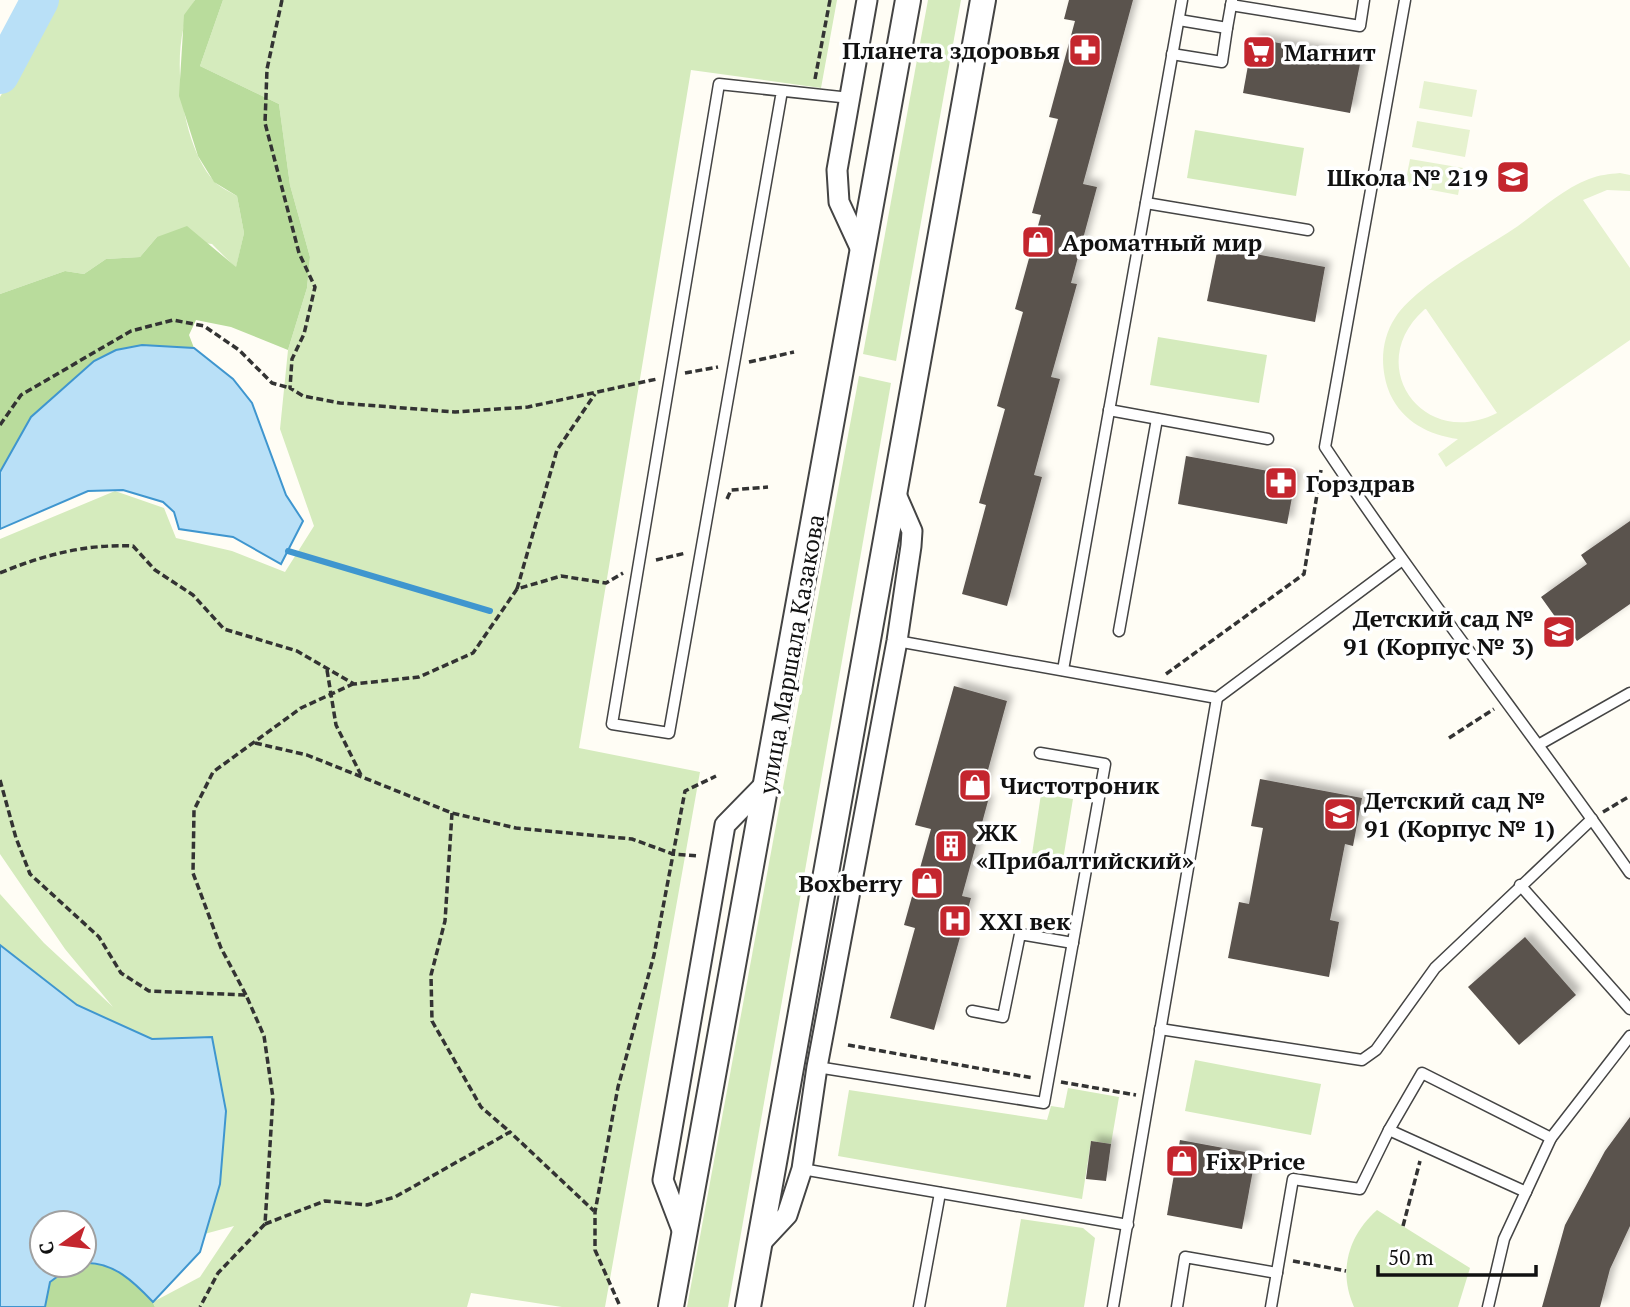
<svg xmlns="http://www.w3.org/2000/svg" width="1630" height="1307" font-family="'PT Serif',serif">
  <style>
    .green { fill: #d5ebbd; fill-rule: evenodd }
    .forest { fill: #b9dc9c }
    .pitch { fill: #e6f2cf; fill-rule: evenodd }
    .water { fill: #b9e0f7; stroke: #3f96cf; stroke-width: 2 }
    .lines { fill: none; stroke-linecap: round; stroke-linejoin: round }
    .stream { stroke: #3f96cf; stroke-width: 6 }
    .river { stroke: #b9e0f7; stroke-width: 38 }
    .building { fill: #5a524d; filter: url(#shadow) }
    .service-casing { stroke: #444; stroke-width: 13 }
    .minor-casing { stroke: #444; stroke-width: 23 }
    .tertiary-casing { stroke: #444; stroke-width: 28 }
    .path { stroke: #333; stroke-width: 3.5; stroke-dasharray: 7 3.5; stroke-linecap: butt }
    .service { stroke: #fff; stroke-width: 10 }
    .minor { stroke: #fff; stroke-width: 19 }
    .tertiary { stroke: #fff; stroke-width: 24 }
    .labels { text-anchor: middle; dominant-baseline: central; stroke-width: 7; stroke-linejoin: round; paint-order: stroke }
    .poi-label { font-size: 24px; font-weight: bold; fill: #111; stroke: #fff; text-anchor: start }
    .street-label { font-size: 24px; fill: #111; stroke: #fff }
  </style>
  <defs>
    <filter id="shadow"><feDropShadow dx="6" dy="-6" stdDeviation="3.5" flood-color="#0004"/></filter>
  </defs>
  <rect width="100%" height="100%" fill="#fffdf5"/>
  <g class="green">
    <path d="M57 0H195C167 39 180 145 214 181 219 187 230 192 237 196L244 233 236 268 212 244 157 237 140 257 106 259 84 274 65 271 0 294V97Z"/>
    <path d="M223 0H837L821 88 691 70 579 748 700 772 605 1307H562L471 1293 467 1307H155L153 1302 200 1277 234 1226 60 1273 0 1292V894L44 943 113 1007 65 949 0 854V539L115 491 164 508 176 538 232 551 285 572 314 526 280 429 288 350 307 288 310 257 290 185 279 104 200 66ZM42 1223H84V1265H42Z"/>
    <path d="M928 0H961L896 361 863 354Z"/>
    <path d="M1195 130 1304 148 1296 196 1187 178Z"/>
    <path d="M1158 337 1267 355 1259 403 1150 385Z"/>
    <path d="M859 376 891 383 728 1307H687Z"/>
    <path d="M1041 794 1073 799 1062 866 1031 861Z"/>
    <path d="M1195 1060 1321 1084 1311 1135 1185 1111Z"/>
    <path d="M1068 1088 1119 1097 1111 1144 1091 1141 1082 1199 838 1156 849 1090 1047 1120 1051 1106 1064 1108Z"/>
    <path d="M1377 1210 1470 1268 1458 1307H1354C1338 1271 1348 1236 1377 1210Z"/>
    <path d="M1021 1219 1083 1228 1095 1238 1084 1307H1006Z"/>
  </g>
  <g class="forest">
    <path d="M195 0H223L200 66 279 104 290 185 310 257 307 288 288 350 231 327 196 320 189 335 194 348 142 345 116 350 94 361 31 417 0 472V294L65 271 84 274 106 259 140 257 157 237 187 226 236 267 244 233 237 196 214 182 198 156 179 96 184 15Z"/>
    <path d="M84 1263C109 1261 145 1284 155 1307H45L50 1282 73 1265Z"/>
  </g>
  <g class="pitch">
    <path d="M1424 81 1477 90 1472 117 1419 108Z"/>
    <path d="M1417 121 1470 130 1465 157 1412 147Z"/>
    <path d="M1410 159 1463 168 1458 195 1405 185Z"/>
    <path d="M1620 173 1630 175V191L1607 190 1583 200 1630 268V340L1446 467 1438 454 1458 439C1429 435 1403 422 1390 394 1380 370 1380 341 1395 318 1415 286 1484 249 1518 226 1540 210 1563 189 1589 179 1599 175 1609 174 1620 173ZM1425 309H1426L1497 413C1422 451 1362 364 1425 309Z"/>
  </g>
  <g class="water">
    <path d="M142 345 194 348 233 379 252 403 286 495 303 521 281 564 233 537 179 529 174 512 163 502 123 490 88 491 0 529V472L31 417 94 361 116 350Z"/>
    <path d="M0 945 77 1005 152 1039 212 1037 226 1111 220 1184 200 1252 153 1302C135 1283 113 1261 84 1263V1223H42V1265H73L50 1282 45 1307H0Z"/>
  </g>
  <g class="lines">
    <path class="stream" d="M288 551 490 611"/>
    <path class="river" d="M0 75 40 0"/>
  </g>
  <g class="building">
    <path d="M1069 0H1133L1083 184 1097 187 1071 283 1077 284 1051 377 1060 379 1034 475 1042 477 1007 606 962 594 986 505 979 503 1005 409 997 406 1023 312 1015 309 1041 215 1032 213 1058 119 1049 117 1075 21 1064 19Z"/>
    <path d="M1253 38 1361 59 1350 113 1243 93Z"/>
    <path d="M1218 247 1325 267 1315 322 1207 301Z"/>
    <path d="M1186 456 1296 476 1287 524 1178 504Z"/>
    <path d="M1630 521V604L1577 641 1565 622 1561 625 1541 597 1587 564 1581 555Z"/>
    <path d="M954 686 1007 701 980 799 988 801 962 896 971 898 934 1030 890 1018 915 928 904 925 931 829 915 825Z"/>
    <path d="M1260 779 1362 798 1353 846 1345 844 1330 920 1339 922 1329 977 1228 958 1239 902 1249 904 1263 828 1251 826Z"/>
    <path d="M1525 937 1576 995 1519 1045 1468 987Z"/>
    <path d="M1630 1117V1226L1610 1269 1600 1307H1542L1565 1225 1605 1151Z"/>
    <path d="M1180 1140 1256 1154 1242 1229 1167 1215Z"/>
    <path d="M1091 1141 1111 1144 1106 1181 1086 1179Z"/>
  </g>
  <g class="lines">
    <defs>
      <g id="service">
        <path d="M1405 0 1325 447C1422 593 1530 730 1630 873"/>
        <path d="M1231 5 1360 26 1364 0"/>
        <path d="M1179 20 1227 28 1232 0"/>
        <path d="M1172 54 1222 62 1227 28"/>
        <path d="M782 91 669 733 612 724 719 84 850 98"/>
        <path d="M1146 203 1308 230"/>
        <path d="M1109 410 1268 439"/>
        <path d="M1119 631 1157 419"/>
        <path d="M897 641 1217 698 1401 561"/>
        <path d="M1063 670 1182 0"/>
        <path d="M1540 744 1630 693"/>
        <path d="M1520 885 1630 1009"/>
        <path d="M972 1011 1003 1017 1020 934 1073 943"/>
        <path d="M1160 1029 1362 1060 1376 1050 1435 968 1592 819"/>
        <path d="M817 1067 1044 1103 1105 764 1040 753"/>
        <path d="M1389 1130 1526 1192"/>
        <path d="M802 1169 1128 1225"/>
        <path d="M919 1307 940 1193"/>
        <path d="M1113 1307 1217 698"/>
        <path d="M1177 1307 1185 1257 1277 1273"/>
        <path d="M1271 1307 1293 1179 1360 1189 1389 1130 1422 1073 1551 1138"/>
        <path d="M1488 1307 1504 1239 1551 1138 1630 1036"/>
      </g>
      <g id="minor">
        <path d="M863 254 839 202 837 170 867 0"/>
        <path d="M684 1235 663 1180 725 825 768 781"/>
        <path d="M758 1246 787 1215 802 1169 817 1067 897 641 911 546 912 531 895 492"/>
      </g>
      <g id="tertiary">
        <path d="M671 1307 908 0"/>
        <path d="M748 1307 983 0"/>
      </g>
    </defs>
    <use href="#service" class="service-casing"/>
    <use href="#minor" class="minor-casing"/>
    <use href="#tertiary" class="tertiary-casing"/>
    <g class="path">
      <path d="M282 0 267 69 265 123 299 253 315 287 304 334 292 359 290 388 303 396 340 403 455 412 528 407 657 379"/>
      <path d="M815 79 830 0"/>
      <path d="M749 362 794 352"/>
      <path d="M685 373 718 367"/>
      <path d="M0 425 21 395 131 331 173 320 204 326 239 350 272 383 290 388"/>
      <path d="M727 499 731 490 768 487"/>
      <path d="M656 560 686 553"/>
      <path d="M0 573C43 555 85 544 133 546L155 570 193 595 224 629 297 651 354 684 419 677 473 653 517 589 561 576 606 583 623 573"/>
      <path d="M517 589 557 450 595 394"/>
      <path d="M327 670 336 725 361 775"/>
      <path d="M1166 674 1304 574 1321 470"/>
      <path d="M1449 738 1494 709"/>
      <path d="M255 743 307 755 452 813 516 828 632 839 673 854 699 856"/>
      <path d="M0 780 16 838 30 874 99 937 121 973 149 991 246 995 264 1036 273 1098 265 1224 218 1273 200 1307"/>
      <path d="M1603 812 1630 796"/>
      <path d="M452 813 445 921 431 975 432 1021 481 1107 510 1132"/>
      <path d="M246 995 221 948 193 873 194 810 213 772 301 708 353 684"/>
      <path d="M848 1045 1033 1078"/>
      <path d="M1061 1082 1136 1095"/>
      <path d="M265 1224 325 1201 367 1205 395 1197 510 1132 594 1211"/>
      <path d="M1403 1226 1420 1161"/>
      <path d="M1293 1261 1346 1271"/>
      <path d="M619 1304 595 1250V1212L618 1087 654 955 685 791 716 776"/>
    </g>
    <use href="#service" class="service"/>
    <use href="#minor" class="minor"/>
    <use href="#tertiary" class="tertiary"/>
  </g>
  <defs>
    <symbol id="pharmacy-square" viewBox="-11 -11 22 22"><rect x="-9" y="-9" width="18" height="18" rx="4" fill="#c4262e" stroke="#fff"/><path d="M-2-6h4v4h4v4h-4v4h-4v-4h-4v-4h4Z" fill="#fff"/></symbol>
    <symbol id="supermarket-square" viewBox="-11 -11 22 22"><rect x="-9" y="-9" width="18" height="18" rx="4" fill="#c4262e" stroke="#fff"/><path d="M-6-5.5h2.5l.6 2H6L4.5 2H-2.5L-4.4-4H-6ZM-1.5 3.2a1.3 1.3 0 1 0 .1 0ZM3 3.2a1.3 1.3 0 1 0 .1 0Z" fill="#fff"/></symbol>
    <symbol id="school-square" viewBox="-11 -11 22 22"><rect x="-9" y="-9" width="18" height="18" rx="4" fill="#c4262e" stroke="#fff"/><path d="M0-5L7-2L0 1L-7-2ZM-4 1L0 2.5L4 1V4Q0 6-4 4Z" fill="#fff"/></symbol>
    <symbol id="shop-square" viewBox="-11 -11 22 22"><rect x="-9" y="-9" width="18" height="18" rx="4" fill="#c4262e" stroke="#fff"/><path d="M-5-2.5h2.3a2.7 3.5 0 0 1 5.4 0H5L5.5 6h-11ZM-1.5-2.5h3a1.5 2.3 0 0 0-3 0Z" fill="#fff"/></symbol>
    <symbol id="building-square" viewBox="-11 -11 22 22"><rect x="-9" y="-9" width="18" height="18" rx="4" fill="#c4262e" stroke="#fff"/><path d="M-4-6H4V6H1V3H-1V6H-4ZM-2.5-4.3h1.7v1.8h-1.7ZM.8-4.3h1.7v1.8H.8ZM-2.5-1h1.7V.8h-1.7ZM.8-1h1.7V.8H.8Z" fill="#fff"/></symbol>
    <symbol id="hospital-square" viewBox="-11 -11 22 22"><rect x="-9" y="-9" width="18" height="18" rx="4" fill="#c4262e" stroke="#fff"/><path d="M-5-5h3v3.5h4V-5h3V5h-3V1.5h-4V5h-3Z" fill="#fff"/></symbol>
  </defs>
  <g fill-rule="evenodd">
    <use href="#pharmacy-square" x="1066" y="31" width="38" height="38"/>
    <use href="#supermarket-square" x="1240" y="33" width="38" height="38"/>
    <use href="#school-square" x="1494" y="158" width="38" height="38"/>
    <use href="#shop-square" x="1019" y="223" width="38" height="38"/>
    <use href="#pharmacy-square" x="1262" y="464" width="38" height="38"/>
    <use href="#school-square" x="1540" y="613" width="38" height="38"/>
    <use href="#shop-square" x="956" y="766" width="38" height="38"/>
    <use href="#school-square" x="1321" y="795" width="38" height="38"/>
    <use href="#building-square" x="932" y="827" width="38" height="38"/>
    <use href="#shop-square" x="908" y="864" width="38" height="38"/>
    <use href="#hospital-square" x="936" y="902" width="38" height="38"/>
    <use href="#shop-square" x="1163" y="1142" width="38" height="38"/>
  </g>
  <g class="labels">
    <g class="poi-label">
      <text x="1060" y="50" text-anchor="end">Планета здоровья</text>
      <text x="1284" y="52">Магнит</text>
      <text x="1488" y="177" text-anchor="end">Школа № 219</text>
      <text x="1062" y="242">Ароматный мир</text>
      <text x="1306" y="483">Горздрав</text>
      <text x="1534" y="618" text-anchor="end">Детский сад №<tspan x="1534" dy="28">91 (Корпус № 3)</tspan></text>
      <text x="1000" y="785">Чистотроник</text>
      <text x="1364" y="800">Детский сад №<tspan x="1364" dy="28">91 (Корпус № 1)</tspan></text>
      <text x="976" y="832">ЖК<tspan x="976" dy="28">«Прибалтийский»</tspan></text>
      <text x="902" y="883" text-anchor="end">Boxberry</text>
      <text x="979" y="921">XXI век</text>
      <text x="1206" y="1161">Fix Price</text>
    </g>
    <g class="street-label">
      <text transform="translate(791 654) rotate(-80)">улица Маршала Казакова</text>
    </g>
  </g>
  <g transform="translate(63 1244) rotate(256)"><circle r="33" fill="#ffffff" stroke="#a0a0a0" stroke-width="2"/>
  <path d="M0-5L12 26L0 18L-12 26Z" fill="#c4262e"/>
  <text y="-10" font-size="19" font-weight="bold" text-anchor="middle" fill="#111111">С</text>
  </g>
  <path d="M1378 1265v10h158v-10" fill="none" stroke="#111111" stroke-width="3.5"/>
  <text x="1388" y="1265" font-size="21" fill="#111111" stroke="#ffffff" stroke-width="5" paint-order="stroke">50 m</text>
</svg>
